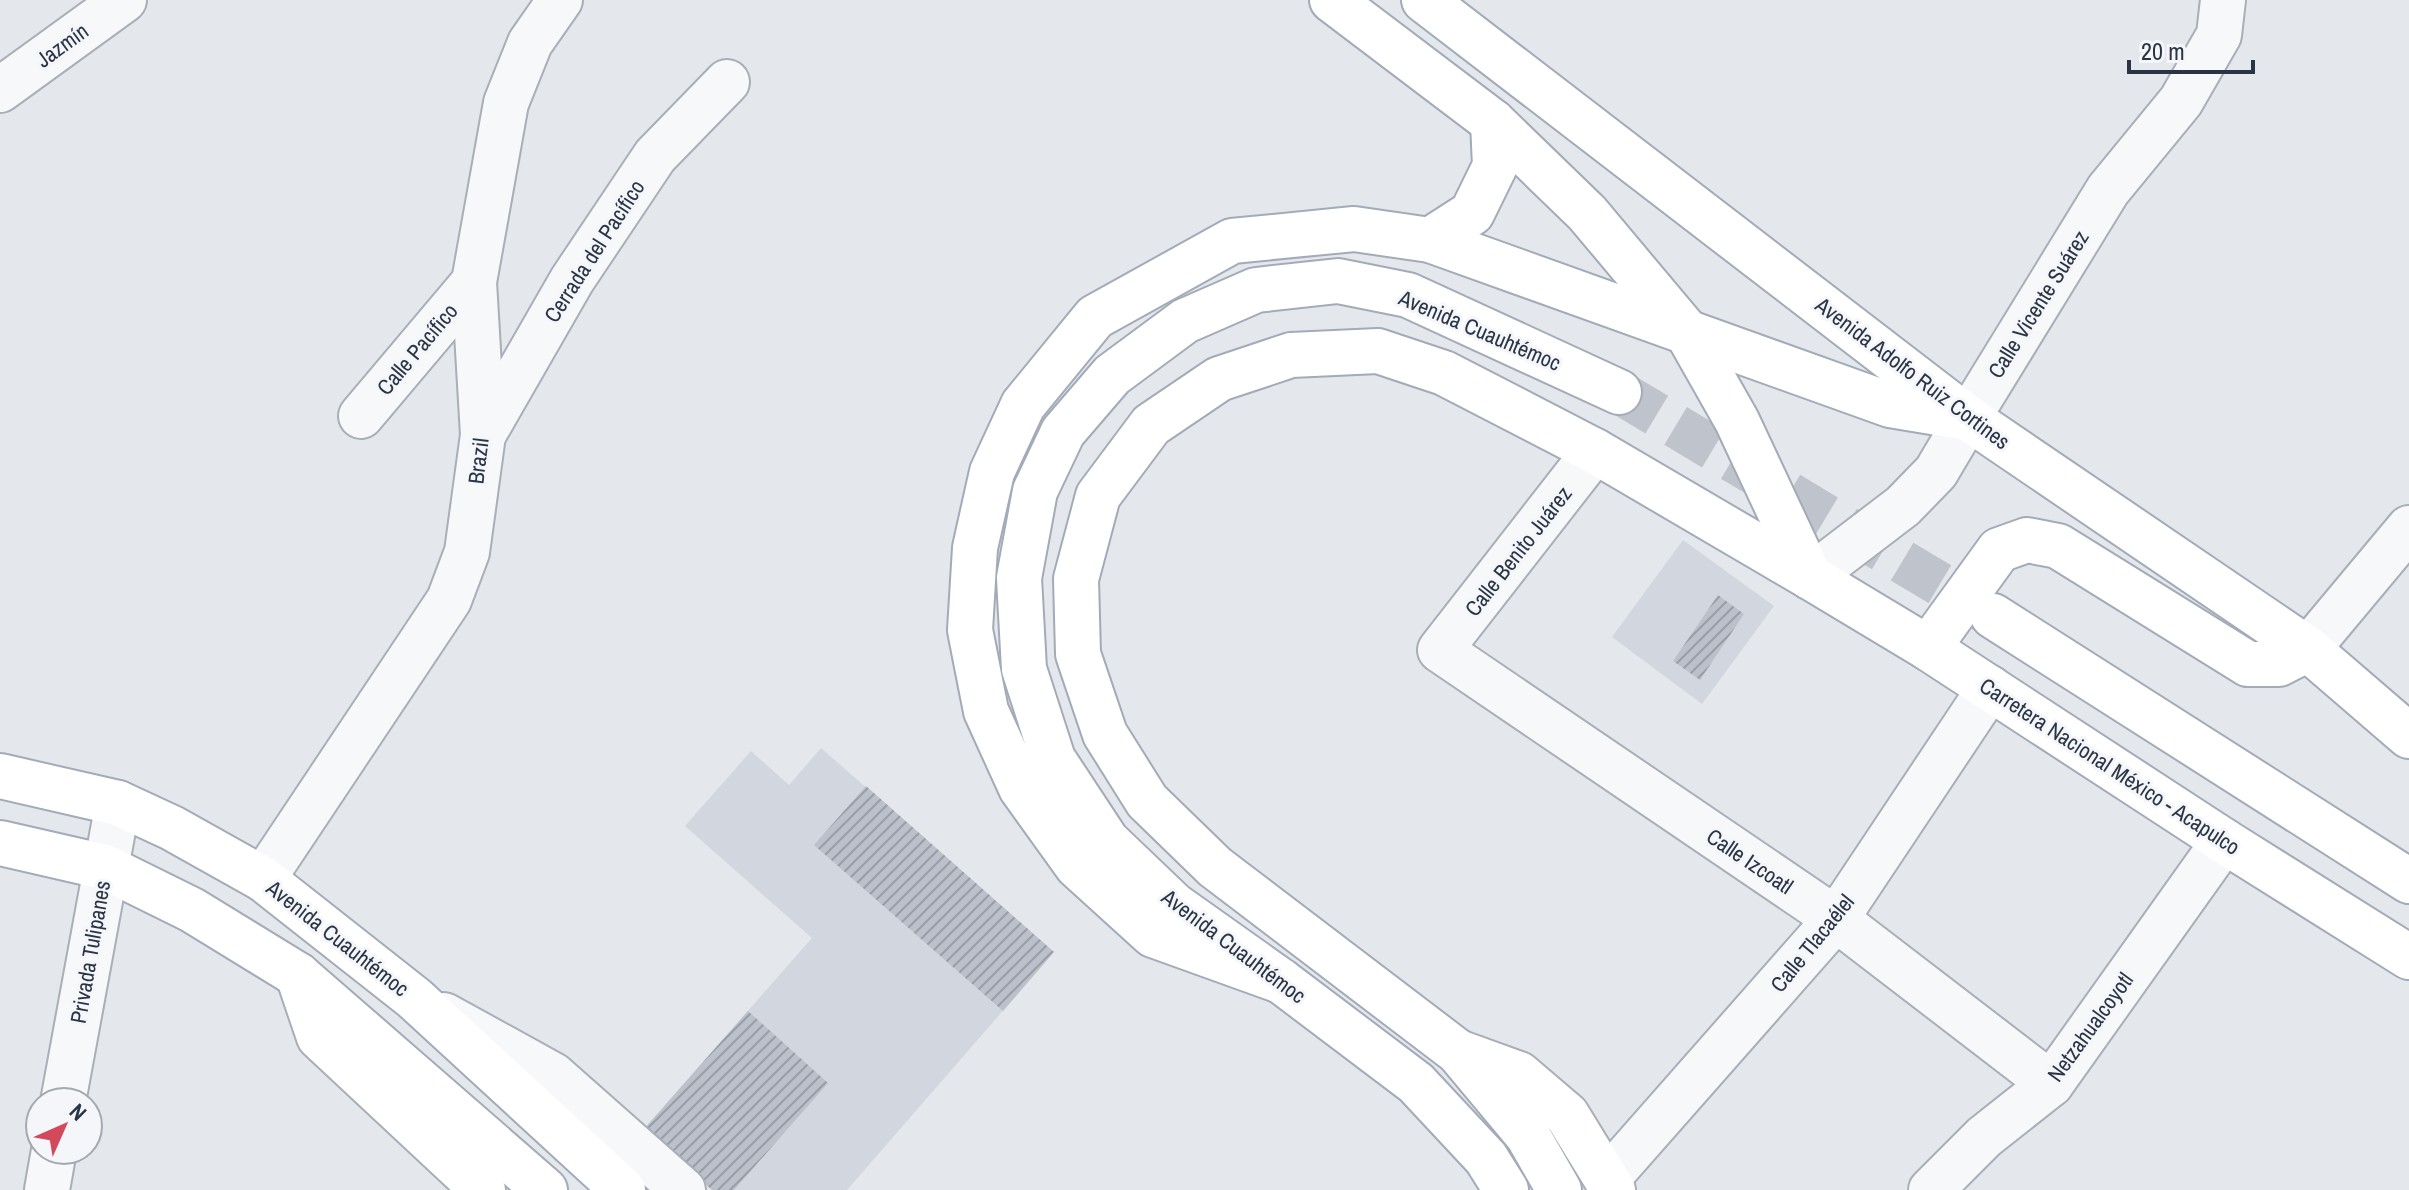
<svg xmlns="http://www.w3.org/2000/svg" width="2409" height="1190" font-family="'Archivo Narrow',sans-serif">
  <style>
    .built { fill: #d2d6de }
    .building { fill: url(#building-hatch) }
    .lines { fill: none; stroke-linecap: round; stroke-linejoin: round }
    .primary-tunnel { stroke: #bfc3cb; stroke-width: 44; stroke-dasharray: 44 22; stroke-linecap: butt }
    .street-casing { stroke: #a9aeb7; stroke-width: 48 }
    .secondary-casing { stroke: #a9aeb7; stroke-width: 48 }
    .primary-casing { stroke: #a3abb8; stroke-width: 48 }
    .street { stroke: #f7f8fa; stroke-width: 44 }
    .secondary { stroke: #fff; stroke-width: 44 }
    .primary { stroke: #fff; stroke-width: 44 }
    .labels { text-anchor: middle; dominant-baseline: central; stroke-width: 6; stroke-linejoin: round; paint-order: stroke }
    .street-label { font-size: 22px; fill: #2b3445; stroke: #f4f6f9 }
  </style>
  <defs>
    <pattern id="building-hatch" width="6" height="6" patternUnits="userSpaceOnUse" patternTransform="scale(2)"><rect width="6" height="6" fill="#bbc0ca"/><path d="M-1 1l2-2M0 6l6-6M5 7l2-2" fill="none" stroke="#989da6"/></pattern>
  </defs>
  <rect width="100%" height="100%" fill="#e4e7ec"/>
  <g class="built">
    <path d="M1683 540 1774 606 1702 704 1612 637Z"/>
    <path d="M821 748 1054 952 847 1190H712L644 1129 812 938 685 826 751 751 789 785Z"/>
  </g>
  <g class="building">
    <path d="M1718 595 1744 614 1700 680 1673 661Z"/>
    <path d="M866 786 1054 952 1003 1011 814 845Z"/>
    <path d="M748 1011 828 1083 734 1190H712L644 1129Z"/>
  </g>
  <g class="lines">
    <path class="primary-tunnel" d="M1619 392 1993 616"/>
    <defs>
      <g id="street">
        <path d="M0 90 124 0"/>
        <path d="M361 416 474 282"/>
        <path d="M483 435 572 280 655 156 727 82"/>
        <path d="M1595 451 1440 650 1836 919 2051 1084"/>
        <path d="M1810 577 1903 506 1936 472 1968 418 2108 190 2181 101 2219 35 2223 0"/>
        <path d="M2308 649 2409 528"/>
        <path d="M263 879 449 600 467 552 483 435 474 282 506 103 530 43 560 0"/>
        <path d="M444 1015 553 1075 683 1190"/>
        <path d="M63 1102 118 803"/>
        <path d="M1607 1179 1836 919 1990 688"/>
        <path d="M47 1190 54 1150"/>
        <path d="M1931 1190 1984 1137 2051 1084 2224 841"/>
      </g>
      <g id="secondary">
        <path d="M298 975 319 1037 483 1190"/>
        <path d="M1458 1052 1519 1074 1567 1115 1613 1190"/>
      </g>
      <g id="primary">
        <path d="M1332 0 1493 122 1587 213 1686 331 1737 421 1810 577"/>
        <path d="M1424 0 1968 418 2308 649 2409 736"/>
        <path d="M1430 240 1472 213 1495 166 1493 122"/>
        <path d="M1993 616 2409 881"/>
        <path d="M1928 648 1999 550 2027 540 2058 546 2248 664H2279L2308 649"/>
        <path d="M0 776 118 803 172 828 263 879 414 998 623 1190"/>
        <path d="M0 843 105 867 192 910 298 975 545 1190"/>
        <path d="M1281 981 1153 935 1077 866 1021 788 986 711 970 630 975 548 992 472 1023 405 1095 317 1232 241 1354 229 1430 240 1890 405 1968 418"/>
        <path d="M1506 1190 1486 1158 1416 1083 1281 981 1174 905 1107 841 1053 759 1024 669 1019 578 1035 491 1063 432 1112 375 1185 321 1256 290 1338 281 1408 295 1619 392"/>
        <path d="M1559 1190 1528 1136 1458 1052 1215 867 1147 801 1105 734 1078 654 1076 579 1098 496 1151 425 1219 379 1291 355 1378 351 1444 373 1595 451 1810 577 1928 648 2224 841 2409 957"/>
      </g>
    </defs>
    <use href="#street" class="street-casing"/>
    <use href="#secondary" class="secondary-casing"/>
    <use href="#primary" class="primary-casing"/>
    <use href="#street" class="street"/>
    <use href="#secondary" class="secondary"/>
    <use href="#primary" class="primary"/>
  </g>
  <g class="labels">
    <g class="street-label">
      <text transform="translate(62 45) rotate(-36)">Jazmín</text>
      <text transform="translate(594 251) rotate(-57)">Cerrada del Pacífico</text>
      <text transform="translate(2038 304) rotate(-58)">Calle Vicente Suárez</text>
      <text transform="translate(1480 330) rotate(23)">Avenida Cuauhtémoc</text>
      <text transform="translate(417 349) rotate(-50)">Calle Pacífico</text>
      <text transform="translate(1913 373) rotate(37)">Avenida Adolfo Ruiz Cortines</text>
      <text transform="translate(478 461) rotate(-83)">Brazil</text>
      <text transform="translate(1518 551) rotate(-52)">Calle Benito Juárez</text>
      <text transform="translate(2110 766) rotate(33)">Carretera Nacional México - Acapulco</text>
      <text transform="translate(1750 861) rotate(34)">Calle Izcoatl</text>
      <text transform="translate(338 938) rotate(38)">Avenida Cuauhtémoc</text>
      <text transform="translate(1812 943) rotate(-51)">Calle Tlacaélel</text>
      <text transform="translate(1234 946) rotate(37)">Avenida Cuauhtémoc</text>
      <text transform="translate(90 952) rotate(-80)">Privada Tulipanes</text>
      <text transform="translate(2090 1027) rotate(-54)">Netzahualcoyotl</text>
    </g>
  </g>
  <g transform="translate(64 1126) rotate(45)"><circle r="38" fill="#f4f6f9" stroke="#a4a8b1" stroke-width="2"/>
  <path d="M0-6L14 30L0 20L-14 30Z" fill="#d1495b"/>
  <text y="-12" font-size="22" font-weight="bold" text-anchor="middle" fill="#2b3445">N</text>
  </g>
  <path d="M2129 60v12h124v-12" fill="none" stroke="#2b3445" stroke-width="4"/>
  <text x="2141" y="60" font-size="24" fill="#2b3445" stroke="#f4f6f9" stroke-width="6" paint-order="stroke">20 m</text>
</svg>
